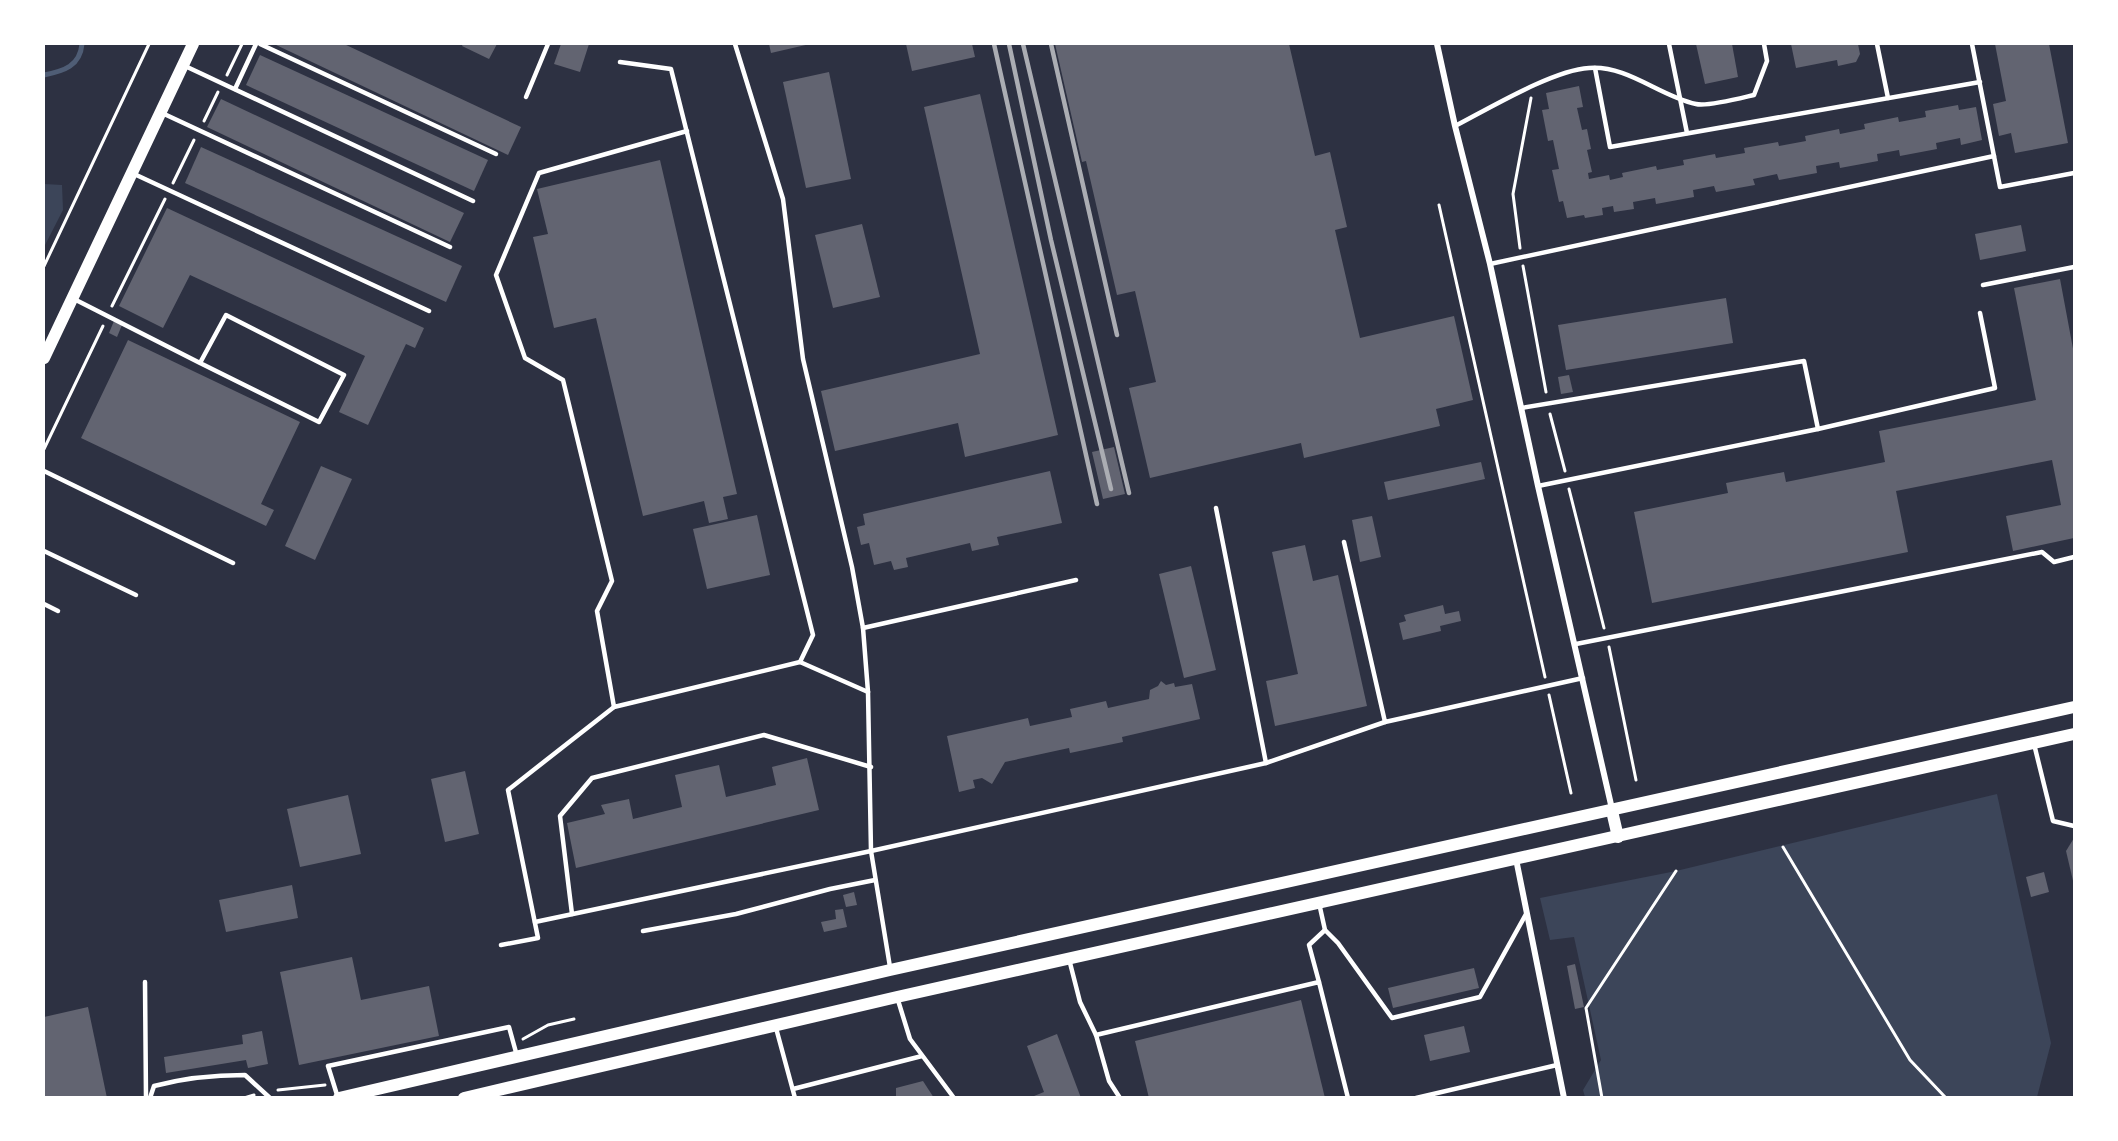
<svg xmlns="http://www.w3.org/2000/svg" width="2118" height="1141" font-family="Helvetica,sans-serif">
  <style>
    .green { fill: #3c4559 }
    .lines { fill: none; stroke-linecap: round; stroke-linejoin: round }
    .stream { stroke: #4f5d75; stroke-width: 5 }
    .building { fill: #626471 }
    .path { stroke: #fff; stroke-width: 3 }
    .service { stroke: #fff; stroke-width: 4.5 }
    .minor { stroke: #fff; stroke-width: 6 }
    .secondary { stroke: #fff; stroke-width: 12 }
    .rail { stroke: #abadb3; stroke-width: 4.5 }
  </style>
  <rect width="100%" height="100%" fill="#2d3142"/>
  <g class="green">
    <path d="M44 184 62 185 63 210 44 247Z"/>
    <path d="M1997 794 2051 1043 2037 1097H1585L1583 1090 1601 1060 1574 937 1550 940 1540 898 1676 871Z"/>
  </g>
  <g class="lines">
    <path class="stream" d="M44 75C64 71 80 66 82 44"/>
  </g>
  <g class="building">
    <path d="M274 44H344L521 127 508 155Z"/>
    <path d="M463 44H497L489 59 462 46Z"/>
    <path d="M561 44H589L580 72 554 64Z"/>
    <path d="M769 44H810L771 53Z"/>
    <path d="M906 44H972L975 57 912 71Z"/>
    <path d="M1055 44H1289L1315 156 1330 152 1347 227 1335 230 1360 338 1454 316 1473 400 1436 409 1440 426 1304 458 1301 443 1150 478 1129 388 1156 382 1135 291 1117 295 1086 161 1082 162Z"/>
    <path d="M1696 44H1732L1738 77 1705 84Z"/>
    <path d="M1791 44H1858L1860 54 1856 62 1838 66 1837 60 1796 68Z"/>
    <path d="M1995 44H2049L2068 143 2015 153 2011 133 1999 136 1993 104 2006 101Z"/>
    <path d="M260 55 488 160 474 191 246 85Z"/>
    <path d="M829 72 851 179 806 188 783 82Z"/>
    <path d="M1579 86 1583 107 1577 108 1582 130 1587 129 1591 149 1587 150 1592 172 1588 173 1589 179 1609 175 1610 180 1623 177 1622 173 1656 166 1657 170 1684 165 1683 160 1715 154 1716 158 1745 153 1744 148 1778 142 1779 146 1806 141 1805 136 1839 129 1840 134 1865 129 1864 124 1898 117 1899 122 1926 117 1925 111 1958 105 1959 110 1976 107 1982 140 1961 145 1960 138 1936 143 1937 149 1900 156 1899 150 1877 154 1878 161 1840 168 1839 162 1816 166 1817 173 1779 180 1777 174 1753 179 1755 185 1716 192 1714 186 1693 190 1694 197 1656 204 1655 198 1633 202 1634 209 1614 212 1613 206 1602 208 1603 215 1585 218 1584 215 1567 218 1563 201 1559 202 1552 170 1559 169 1553 140 1548 141 1542 110 1549 109 1546 93Z"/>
    <path d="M980 94 1058 435 965 457 958 423 835 451 821 391 980 354 924 107Z"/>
    <path d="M221 99 464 213 450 242 207 127Z"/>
    <path d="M201 147 462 266 446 302 185 183Z"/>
    <path d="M660 160 737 494 723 497 728 519 709 523 704 501 643 516 596 318 554 328 533 237 548 234 537 189Z"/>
    <path d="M167 208 424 328 415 348 406 344 368 425 339 412 365 356 190 275 163 328 119 306Z"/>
    <path d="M862 224 880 297 833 308 815 235Z"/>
    <path d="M2021 225 2026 251 1980 260 1975 234Z"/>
    <path d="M2060 279 2074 354V538L2013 551 2006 516 2061 505 2052 460 1896 491 1908 552 1652 603 1634 512 1728 493 1726 483 1784 472 1786 482 1885 462 1879 431 2036 400 2014 288Z"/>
    <path d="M1726 298 1733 343 1566 370 1558 325Z"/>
    <path d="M114 321 122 325 117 337 109 333Z"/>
    <path d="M128 340 300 422 261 504 274 510 266 526 81 438Z"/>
    <path d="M1569 375 1573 392 1561 394 1558 377Z"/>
    <path d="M1114 447 1125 494 1103 499 1092 452Z"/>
    <path d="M1481 462 1485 479 1388 500 1384 482Z"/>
    <path d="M321 466 352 479 315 560 285 546Z"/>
    <path d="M1050 471 1062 523 997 537 999 545 972 551 970 543 906 558 908 567 894 570 891 561 874 565 869 543 861 545 857 527 865 525 863 514Z"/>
    <path d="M757 515 770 575 707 589 693 529Z"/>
    <path d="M1372 516 1381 557 1360 562 1352 520Z"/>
    <path d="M1305 545 1313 581 1338 575 1367 706 1275 726 1266 681 1298 674 1272 552Z"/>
    <path d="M1191 566 1216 670 1184 678 1159 574Z"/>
    <path d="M1443 605 1445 614 1459 611 1461 621 1440 626 1441 631 1403 640 1399 623 1406 621 1404 615Z"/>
    <path d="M1161 681 1166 685 1174 683 1175 687 1192 684 1200 719 1122 737 1123 742 1070 753 1069 748 1005 762 992 784 982 778 973 780 975 788 959 792 947 736 1028 718 1030 726 1072 717 1070 709 1106 701 1108 708 1149 699 1150 690 1158 686Z"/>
    <path d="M807 758 819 810 576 868 567 823 605 814 601 805 629 799 633 819 682 807 675 775 719 765 726 797 776 785 772 767Z"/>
    <path d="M465 771 479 834 445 842 431 779Z"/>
    <path d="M348 795 361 854 300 867 287 809Z"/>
    <path d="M2074 838V885L2066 851Z"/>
    <path d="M2044 872 2049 892 2031 897 2026 877Z"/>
    <path d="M292 885 298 918 226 932 219 900Z"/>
    <path d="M854 892 857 905 846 907 843 895Z"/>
    <path d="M843 909 847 927 824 932 821 922 836 919 835 910Z"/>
    <path d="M352 957 361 1000 429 986 439 1036 299 1065 280 972Z"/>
    <path d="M1575 964 1584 1007 1575 1009 1567 966Z"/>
    <path d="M1474 968 1479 988 1393 1008 1388 988Z"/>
    <path d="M1301 1000 1325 1098H1149L1135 1041Z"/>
    <path d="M88 1007 107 1098H44V1017Z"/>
    <path d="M1464 1026 1470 1052 1430 1061 1424 1035Z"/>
    <path d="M262 1031 268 1064 248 1068 246 1060 166 1073 164 1057 243 1044 242 1035Z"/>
    <path d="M1057 1034 1081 1098H1029L1044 1092 1027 1046Z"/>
    <path d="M923 1081 934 1098H896V1088Z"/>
  </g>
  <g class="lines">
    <g class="path">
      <path d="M227 75 242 44"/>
      <path d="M204 121 218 92"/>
      <path d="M173 183 194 140"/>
      <path d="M1439 205 1545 677"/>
      <path d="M1520 248 1513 194 1531 98"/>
      <path d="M44 266 149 44"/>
      <path d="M1523 266 1546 392"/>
      <path d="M112 306 165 199"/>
      <path d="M1550 414 1565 471"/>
      <path d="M44 449 103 326"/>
      <path d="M1569 489 1604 628"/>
      <path d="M1609 647 1636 780"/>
      <path d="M1549 695 1571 793"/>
      <path d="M1783 847 1910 1060 1946 1098"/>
      <path d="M523 1039 548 1025 574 1019"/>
      <path d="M278 1090 325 1085"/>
      <path d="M244 1098 254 1095"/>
      <path d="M1602 1098 1586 1008 1676 871"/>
    </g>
    <g class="service">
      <path d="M260 44 496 154"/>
      <path d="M735 44 783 199 803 359 852 567 863 628 868 692 871 851 890 967"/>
      <path d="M1669 44 1687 133"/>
      <path d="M1877 44 1888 98"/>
      <path d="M1972 44 2000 187 2074 173"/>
      <path d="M620 62 671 69 813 635 800 662"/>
      <path d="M185 66 473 201"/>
      <path d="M1595 68 1610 147 1980 82"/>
      <path d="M235 89 256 44"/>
      <path d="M526 97 548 44"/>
      <path d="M162 113 450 247"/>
      <path d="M1455 126C1488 109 1553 70 1589 68 1628 65 1659 96 1696 104 1707 107 1741 98 1754 95L1767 61 1764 44"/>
      <path d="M687 131 539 173 496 275 525 358 563 380 612 581 597 611 614 707 800 662 868 692"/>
      <path d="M132 173 429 311"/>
      <path d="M1490 264 1994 156"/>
      <path d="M1983 285 2074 267"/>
      <path d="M74 299 200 363 226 315 344 375 319 422 200 363"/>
      <path d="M1521 408 1804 361 1818 429"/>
      <path d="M44 471 233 563"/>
      <path d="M1538 486 1818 429 1995 388 1980 313"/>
      <path d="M1216 508 1266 763"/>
      <path d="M1344 542 1385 722 1583 678"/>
      <path d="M44 551 136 595"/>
      <path d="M44 604 58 611"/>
      <path d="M863 628 1076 580"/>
      <path d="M1576 644 2042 552 2054 562 2074 557"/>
      <path d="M2034 744 2053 821 2074 826"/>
      <path d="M1319 903 1325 930 1338 943 1392 1018 1480 997 1526 914"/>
      <path d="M572 914 560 816 592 778 764 735 871 767"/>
      <path d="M535 922 871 851 1266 763 1385 722"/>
      <path d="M643 931 736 914 830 889 875 880"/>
      <path d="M501 945 538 938 508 790 614 707"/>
      <path d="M1069 959 1080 1002 1096 1035"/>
      <path d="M145 982 146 1098"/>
      <path d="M1319 982 1309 945 1325 930"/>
      <path d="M897 997 910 1039 954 1098"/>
      <path d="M776 1028 795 1098"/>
      <path d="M793 1089 922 1056"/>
      <path d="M150 1098 154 1086C184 1078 214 1075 245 1075L270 1098"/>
      <path d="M338 1098 328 1066 509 1027 517 1056"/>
      <path d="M1120 1098 1109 1081 1096 1035 1319 982 1348 1098"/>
      <path d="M1416 1098 1557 1065"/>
    </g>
    <g class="minor">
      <path d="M1437 44 1455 126 1490 264 1538 486 1612 809"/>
      <path d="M1516 859 1564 1098"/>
    </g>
    <g class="secondary">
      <path d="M44 358 193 44"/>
      <path d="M1612 811 1618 837"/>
      <path d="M339 1098 890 970 2074 707"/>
      <path d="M464 1098 897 997 2074 734"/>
    </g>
    <g class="rail">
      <path d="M994 44 1097 504"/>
      <path d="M1009 44 1051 240 1111 489"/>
      <path d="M1023 44 1129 493"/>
      <path d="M1051 44 1117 335"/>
    </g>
  </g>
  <rect width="2118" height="1141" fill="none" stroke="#ffffff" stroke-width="90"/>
</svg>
